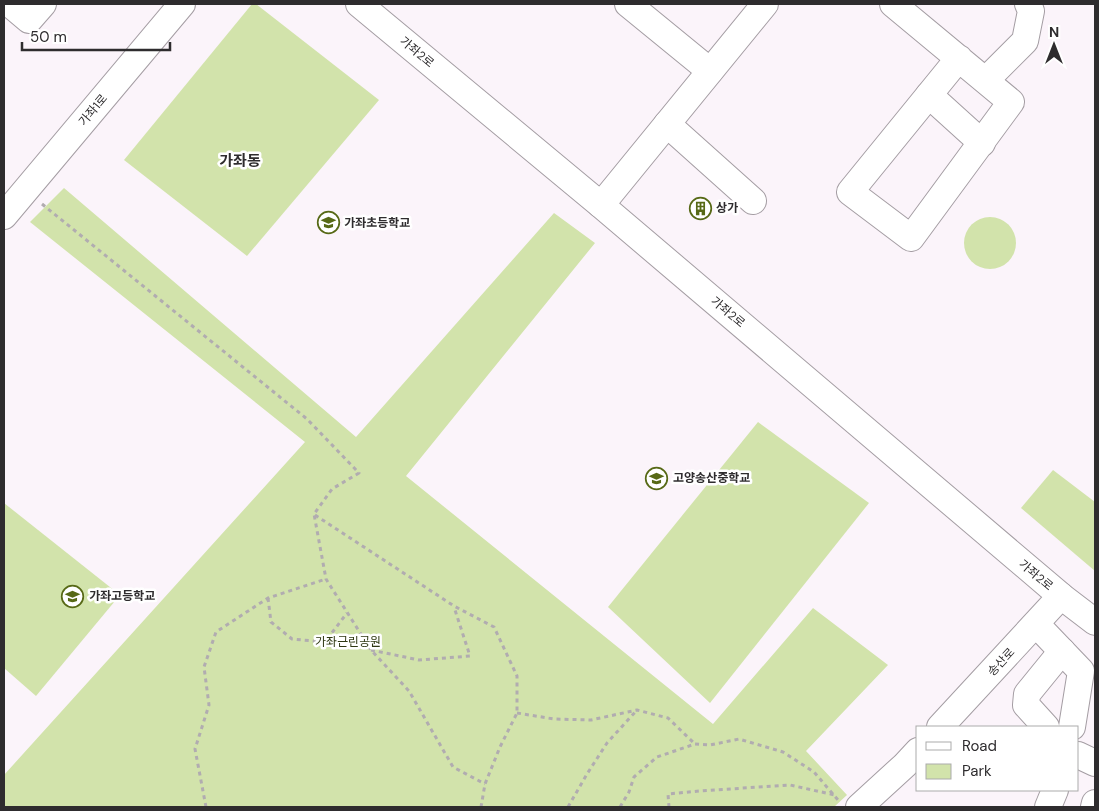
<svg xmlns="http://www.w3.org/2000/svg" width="1099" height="811" font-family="'DM Sans','Noto Sans KR',sans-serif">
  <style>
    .green { fill: #d2e3ab }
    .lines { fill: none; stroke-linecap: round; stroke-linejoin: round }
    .minor-casing { stroke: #a49da3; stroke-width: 28 }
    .path { stroke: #b1acb0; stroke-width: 3; stroke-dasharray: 4 4; stroke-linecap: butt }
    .minor { stroke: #fff; stroke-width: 26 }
    .labels { text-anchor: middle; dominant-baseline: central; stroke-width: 5; stroke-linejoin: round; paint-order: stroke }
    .street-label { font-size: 12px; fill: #2e2c2e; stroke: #fff }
    .poi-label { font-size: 12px; font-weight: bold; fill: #2e2c2e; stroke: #fff; text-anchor: start }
    .park-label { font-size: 12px; fill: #2f3813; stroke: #fff }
    .quarter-label { font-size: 15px; font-weight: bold; fill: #2e2c2e; stroke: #fff }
  </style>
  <rect width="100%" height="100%" fill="#fbf4fa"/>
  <g class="green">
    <path d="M252 4H256L379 100 247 256 124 160Z"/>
    <path d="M64 188 356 437 554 213 595 243 406 476 713 724 813 608 888 665 806 751 847 795 834 807H4V775L305 442 30 222Z"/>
    <circle cx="990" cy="243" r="26"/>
    <path d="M758 422 869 503 710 703 608 607Z"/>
    <path d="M1053 470 1095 502V571L1021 508Z"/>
    <path d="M4 503 120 595 36 696 4 668Z"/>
  </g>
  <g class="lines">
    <defs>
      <g id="minor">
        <path d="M10 4 29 20 43 4"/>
        <path d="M359 4 601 205 1061 596 1095 622"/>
        <path d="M628 4 710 71"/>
        <path d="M893 4 1011 102 911 238 850 192 959 58"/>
        <path d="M986 80 1025 41 1031 11 1028 4"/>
        <path d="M929 95 982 143"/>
        <path d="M667 124 753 201"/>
        <path d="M601 205 765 4"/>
        <path d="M4 216 182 4"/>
        <path d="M1036 624 1081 671 1072 727"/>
        <path d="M940 727 1061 596"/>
        <path d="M1046 727 1026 705 1027 694 1062 651"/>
        <path d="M1078 755 1095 763"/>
        <path d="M859 807 905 765 918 751"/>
        <path d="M1048 807 1055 790"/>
        <path d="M1094 807 1095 803"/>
      </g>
    </defs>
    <use href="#minor" class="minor-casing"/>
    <g class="path">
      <path d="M42 204 307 419 359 473 332 489 314 514 326 579 371 650 409 691 453 767 485 784"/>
      <path d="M315 515 454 606 494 627 517 676V713L500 747 485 784 481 807"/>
      <path d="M268 598 271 622 292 639 325 642 347 613"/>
      <path d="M371 650 419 660 470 656 454 607"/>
      <path d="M517 713 554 719 591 720 637 710 668 718 695 744"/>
      <path d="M206 807 195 749 209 705 204 667 216 632 268 598 326 579"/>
      <path d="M568 807 587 774 607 743 637 710"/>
      <path d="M620 807 629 792 634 777 657 757 695 744 710 745 739 739 783 752 814 772 838 800"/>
      <path d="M669 807 668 794 699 791 790 785 835 795"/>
    </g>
    <use href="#minor" class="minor"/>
  </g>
  <defs>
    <symbol id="building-ring" viewBox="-11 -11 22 22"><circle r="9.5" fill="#fff" stroke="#576916" stroke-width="1.5"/><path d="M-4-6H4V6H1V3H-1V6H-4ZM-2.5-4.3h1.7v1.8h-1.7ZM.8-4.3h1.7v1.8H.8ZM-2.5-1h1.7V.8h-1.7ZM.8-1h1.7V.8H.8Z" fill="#576916"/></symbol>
    <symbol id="school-ring" viewBox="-11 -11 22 22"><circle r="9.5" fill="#fff" stroke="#576916" stroke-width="1.5"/><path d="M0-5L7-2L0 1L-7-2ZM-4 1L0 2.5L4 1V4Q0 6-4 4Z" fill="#576916"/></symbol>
  </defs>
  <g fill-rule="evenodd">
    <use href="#building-ring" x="688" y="196" width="25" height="25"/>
    <use href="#school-ring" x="316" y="210" width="25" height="25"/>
    <use href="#school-ring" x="644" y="466" width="25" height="25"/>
    <use href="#school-ring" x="60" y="584" width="25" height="25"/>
  </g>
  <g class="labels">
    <g class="street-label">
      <text transform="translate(417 52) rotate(40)">가좌2로</text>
      <text transform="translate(93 110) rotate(-50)">가좌1로</text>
      <text transform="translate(728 312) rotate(40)">가좌2로</text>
      <text transform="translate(1036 575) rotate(40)">가좌2로</text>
      <text transform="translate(1001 662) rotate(-47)">송산로</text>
    </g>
    <g class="poi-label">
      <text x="716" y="208">상가</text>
      <text x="344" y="223">가좌초등학교</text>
      <text x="673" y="478">고양송산중학교</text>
      <text x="89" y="596">가좌고등학교</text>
    </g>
    <g class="park-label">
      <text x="348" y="642">가좌근린공원</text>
    </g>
    <g class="quarter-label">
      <text x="240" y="161">가좌동</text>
    </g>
  </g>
  <rect width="1099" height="811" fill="none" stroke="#2e2c2e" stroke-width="10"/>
  <rect x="916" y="726" width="162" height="65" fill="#ffffff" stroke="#ababab"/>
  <rect x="926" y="742" width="25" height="8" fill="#ffffff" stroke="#ababab"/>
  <text x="962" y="751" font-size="15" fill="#2e2c2e">Road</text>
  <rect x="926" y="764" width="25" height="15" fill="#d2e3ab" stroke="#ababab"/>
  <text x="962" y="776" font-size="15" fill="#2e2c2e">Park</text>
  <g transform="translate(1054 45)" stroke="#ffffff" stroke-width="4" paint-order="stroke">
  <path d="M0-4L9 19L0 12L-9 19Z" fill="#2e2c2e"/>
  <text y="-8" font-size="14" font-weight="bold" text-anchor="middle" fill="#2e2c2e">N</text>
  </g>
  <path d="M22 42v8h148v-8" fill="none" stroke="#2e2c2e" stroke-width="2.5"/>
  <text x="30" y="42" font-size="15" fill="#2e2c2e" stroke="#ffffff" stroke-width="4" paint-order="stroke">50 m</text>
</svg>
